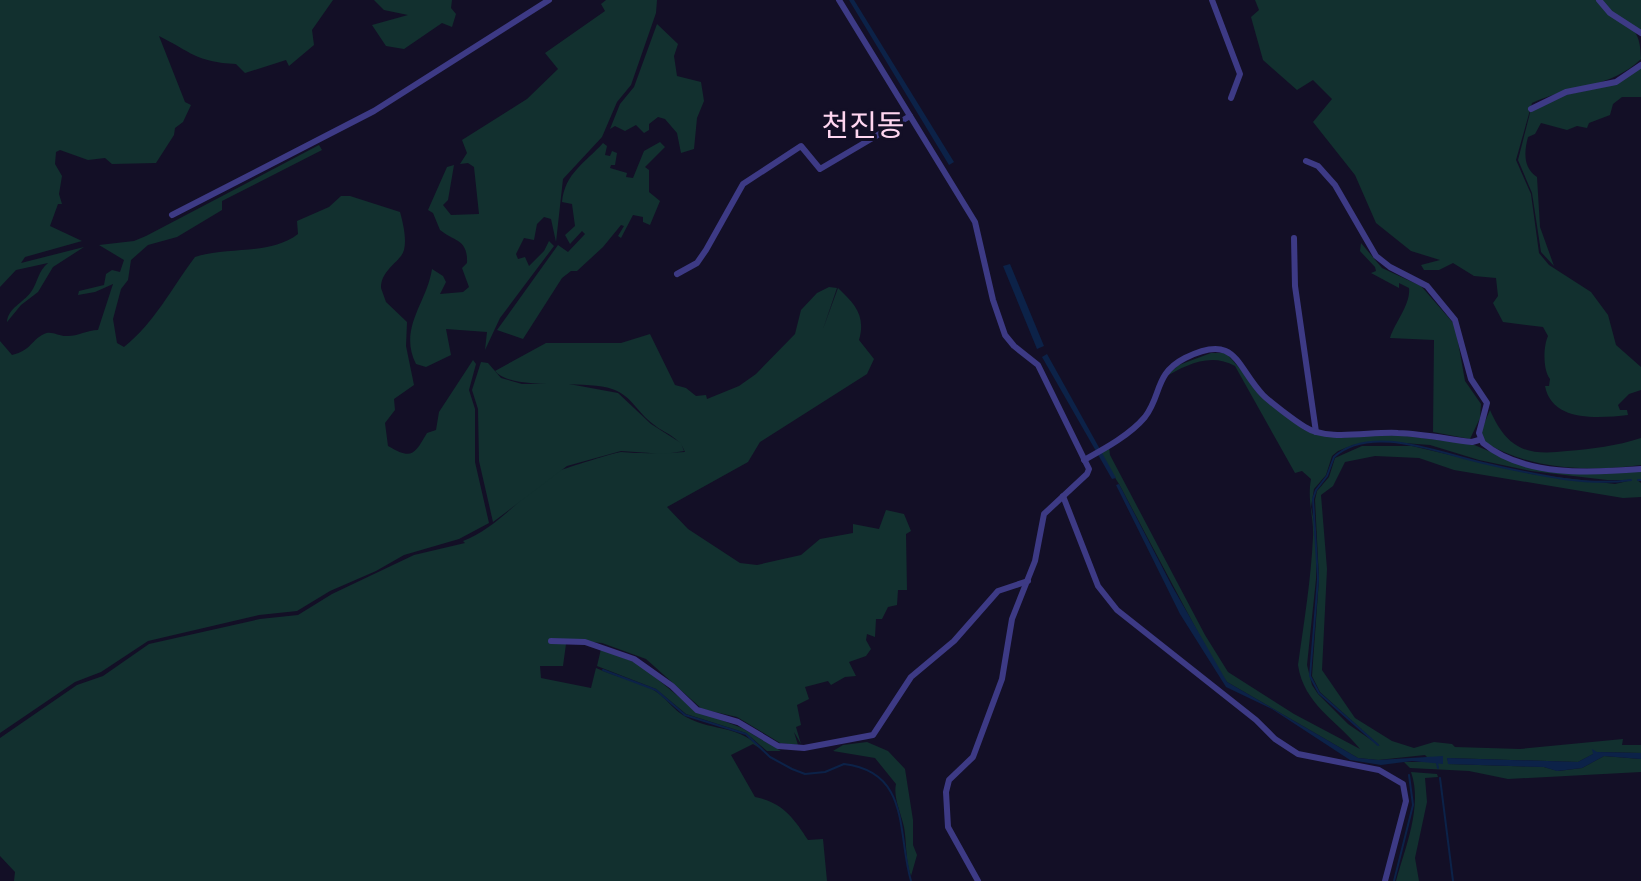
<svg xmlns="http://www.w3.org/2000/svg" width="1641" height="881" font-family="Karla,'Noto Sans KR',sans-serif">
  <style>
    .green { fill: #12302f; fill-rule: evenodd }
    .water { fill: #0c2248 }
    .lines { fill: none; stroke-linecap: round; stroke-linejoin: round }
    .stream { stroke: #0c2248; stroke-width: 2 }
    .minor { stroke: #3d3a85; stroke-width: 6 }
    .labels { text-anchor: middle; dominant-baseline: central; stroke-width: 6; stroke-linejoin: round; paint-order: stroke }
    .quarter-label { font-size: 30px; fill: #ffd6f0; stroke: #130f26 }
  </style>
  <rect width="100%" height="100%" fill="#130f26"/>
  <g class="green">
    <path d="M0 0H333L312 30 314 45 289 66 286 60 245 73 236 64C196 62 191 52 159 36L185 102 191 105 183 122 175 128 174 135 156 163 112 164 105 158 88 160 60 150 56 152 55 164 62 176 59 194 62 204H58L50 226 82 241 25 257 21 263 84 247 53 267 38 292 21 305 7 322C8 308 23 303 31 292 38 282 38 271 48 263L16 270 0 287Z"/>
    <path d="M374 0H452L451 8 456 14 452 27 442 23 404 49 386 46 372 25 408 15 384 10Z"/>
    <path d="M606 0H657L656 13 631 85 617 102 602 137 563 179 556 242 551 219 544 217 537 224 534 240 524 238 516 254 518 259 525 257 529 266 544 251 549 241 554 246 500 318 485 350 487 332 446 329 451 355 426 367 416 364C398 328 427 303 432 269L443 276 446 282 440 294 463 292 469 287 462 268 467 263C468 239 455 242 440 230L433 213 428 210 447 167 454 165 448 200 443 205 451 215 479 214 474 167 468 163 460 164 467 153 462 140 527 99 558 69 545 53 605 11 601 4Z"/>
    <path d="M1255 0H1597C1616 32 1641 13 1641 59 1612 88 1568 86 1532 103L1516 160 1531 194 1539 253 1549 265 1591 292 1608 315 1616 345 1641 367V390L1629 394 1618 405 1620 410H1627L1628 415C1600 418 1552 423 1545 386H1549L1550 379C1543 370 1543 347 1548 336L1543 327 1503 322 1493 303 1498 296 1496 278 1474 276 1453 263 1439 270H1424L1421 265 1440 260 1411 251 1376 223 1355 175 1313 122 1332 99 1313 80 1297 90 1263 60 1251 17 1259 10Z"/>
    <path d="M1600 0H1641V32L1615 16Z"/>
    <path d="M657 24 678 44 674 56 677 76 701 82 704 101 697 118 694 149 681 153 677 133 665 119 658 117 649 124V130L644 133 636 125 625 131 615 126 610 129 620 104 634 87Z"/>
    <path d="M1641 66V97H1622L1613 104 1610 115 1589 123 1587 128 1577 126 1567 130 1541 123 1535 134 1528 137C1524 152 1523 168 1537 177L1540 227 1554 266 1541 252 1532 193 1518 160 1531 109 1556 97 1608 86Z"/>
    <path d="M660 142 665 147 645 167 649 170V192L660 201 650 225 643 222V217L633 215 621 238 618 236 624 226 621 225 603 247 577 271H571L562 278 523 339 497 330 558 245 568 252 585 234 582 231 570 244 565 235 575 226 572 204 562 202C565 173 585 163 603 143L607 146 605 155 610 156 612 151 617 153 615 165H611L610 168 627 173 626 177 633 178 644 151Z"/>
    <path d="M319 145 322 150 222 201V210L177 237 148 245 131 260 128 280 121 289 113 319 117 343 124 347C155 322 171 289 195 257 229 246 269 256 298 234L297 221 329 207 341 196H350L400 212C403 223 409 246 401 256 393 266 381 273 381 288L386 302 407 322 406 346 414 385 394 399 395 410 385 423 388 446C412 460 414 455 427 433L436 430 439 412 473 360 476 364 469 390 475 409V462L489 523 459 539 404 555 376 571 330 591 297 611 259 615 148 641 101 672 75 682 0 733V341L12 355C32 350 30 341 44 334 51 330 58 336 66 336 76 337 87 330 98 330L113 284 95 292 78 295 79 291 104 285 106 274 112 270 120 272 124 260 99 245 134 241 146 236Z"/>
    <path d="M1361 243 1382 268 1421 286 1455 325 1465 381 1481 404 1480 418 1470 439 1433 432 1434 340 1390 338C1395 322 1411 304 1409 288L1399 283V288L1371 273 1376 271 1375 267 1360 251Z"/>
    <path d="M829 287 837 288 823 329 838 288C855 304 866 316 859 340L874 359 867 374 760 442 748 462 667 507 688 529 740 563 757 565 801 555 820 539 853 533V524L879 529 886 510 904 514 911 531 906 534 907 590H898L897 605 888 607 882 619H876L875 637 867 634 866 640 871 649 866 656 849 662 856 676 845 677 831 685 828 681 805 687 809 699 797 705 801 725 796 727 801 744 794 732 798 745 780 743 737 717 702 709 646 659 602 643 550 638V643L566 644 563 666H540L541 678 591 688 596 668C615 677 634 680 652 689 665 696 673 710 686 717 717 733 737 723 764 751L753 744 731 755 755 797C782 802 794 818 808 840L823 839 827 881H14L15 872 0 856V738L77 685 103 676 149 644 260 619 298 615 332 594 414 555 465 543 463 541C500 527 524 491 559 471 565 468 617 452 621 452 643 454 663 453 685 452 679 436 665 434 653 424 638 413 631 395 612 389 584 379 512 392 495 371L546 343H621L650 334 675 385 686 388 696 396 706 395 707 399 739 386 756 374 795 334 801 310 817 293Z"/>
    <path d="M1211 353H1226L1249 379 1304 430 1342 438 1356 435H1397L1472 444 1510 460 1590 474 1641 470V479L1637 480 1641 483V497L1623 498 1454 470 1419 458 1375 456 1345 462 1333 486 1321 495 1327 569 1322 670 1355 718 1392 741 1414 748 1434 742 1452 744 1455 747 1520 749 1623 739 1622 745H1641V753L1597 752 1578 762 1447 758 1449 764 1544 767 1558 771 1582 768 1604 756 1641 759V772L1508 779 1469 771 1410 768 1404 762H1432L1425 755 1378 760 1358 758 1227 682 1218 670 1119 484 1100 454 1109 447 1110 455 1205 635 1228 672 1294 714 1360 749C1337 720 1304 705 1298 665 1304 622 1311 580 1313 537 1314 517 1307 501 1311 479L1302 471 1295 473 1235 366C1210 352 1186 365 1163 378L1179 365ZM1377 441 1430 445 1479 460 1531 471 1607 480H1632L1615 484 1531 474 1412 446H1362L1335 458 1329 477 1317 491 1315 500 1319 579 1312 676 1320 692 1380 746 1348 724 1318 694 1312 685 1307 665 1316 579V531L1311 507 1314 489 1326 475 1332 456 1338 451 1353 445Z"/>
    <path d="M481 362 488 363 501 378 522 384H569L618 393 651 424 681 443 684 451 665 454 621 451 567 466 493 522 479 461 478 409 472 390Z"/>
    <path d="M1490 410C1507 449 1526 456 1567 451 1593 449 1616 446 1641 438V465C1588 472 1531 470 1484 442L1481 431Z"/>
    <path d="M601 649 639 664 695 710 742 728 781 751H767L746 733 686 714 656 689 597 666Z"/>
    <path d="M867 742 888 751 905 769 913 820V845L917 855 911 876C905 859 907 844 904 827 901 813 893 797 896 784L875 758 833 751 843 745Z"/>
    <path d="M1411 772 1437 774 1438 777 1425 778 1427 802 1415 858 1419 881H1396C1405 848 1423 806 1411 772Z"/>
  </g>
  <g class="water">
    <path d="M849 0H854L954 162 949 165Z"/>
    <path d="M1010 264 1044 346 1037 349 1003 266Z"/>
    <path d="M1047 354 1116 478 1112 479 1042 357Z"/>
    <path d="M1119 484 1172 586 1227 682 1358 758 1378 760 1443 756V764L1412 761 1381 765 1350 760 1272 709 1226 687 1180 614 1116 485Z"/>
    <path d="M1592 749 1597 752 1641 753V759L1604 756 1582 768 1557 771 1544 767 1448 764 1447 758 1578 762 1593 754Z"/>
  </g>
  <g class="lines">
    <g class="stream">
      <path d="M1638 480H1641"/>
      <path d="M603 670 656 690 685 715 746 734 770 757 792 769 805 774 825 772 844 764C911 772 897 834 911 881"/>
      <path d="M1378 745 1319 693 1310 676 1318 579 1313 499 1316 490 1327 476 1334 457C1371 423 1441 454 1483 463 1529 473 1584 487 1631 480"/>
      <path d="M1437 763 1438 768"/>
      <path d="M1440 778 1453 881"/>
      <path d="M1394 881 1413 805 1409 775"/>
    </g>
    <g class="minor">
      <path d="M839 0 975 222 993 300 1005 335 1014 346 1038 365 1089 469 1087 474 1044 514 1035 561 1012 619 1002 679 973 757 949 780 946 792 948 827 978 881"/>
      <path d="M1212 0 1240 74 1231 98"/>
      <path d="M1599 0 1610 13 1641 33"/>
      <path d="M1531 109 1566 92 1616 82 1641 65"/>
      <path d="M1306 161 1318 166 1335 185 1376 256 1390 267 1427 286 1455 320 1471 379 1487 403 1479 433 1483 443C1524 477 1591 473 1641 469"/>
      <path d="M172 215 374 111 549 0"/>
      <path d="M1294 238 1295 286 1316 432"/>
      <path d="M677 274 697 263 706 250 743 184 801 146 820 169 910 116"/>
      <path d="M1084 460C1104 449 1130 435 1145 417 1162 395 1154 374 1185 358 1237 332 1236 367 1263 395 1270 402 1295 421 1305 427 1328 442 1371 431 1398 433 1423 434 1447 439 1472 442L1479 440"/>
      <path d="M1063 496 1098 586 1117 610 1256 720 1275 739 1298 754 1379 770 1403 784 1406 801 1385 881"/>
      <path d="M551 641 585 642 634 659 672 686 697 710 738 722 778 746 804 748 873 735 911 677 954 641 998 591 1028 581"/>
    </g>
  </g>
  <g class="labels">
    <g class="quarter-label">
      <text x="863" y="126">천진동</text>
    </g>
  </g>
</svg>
